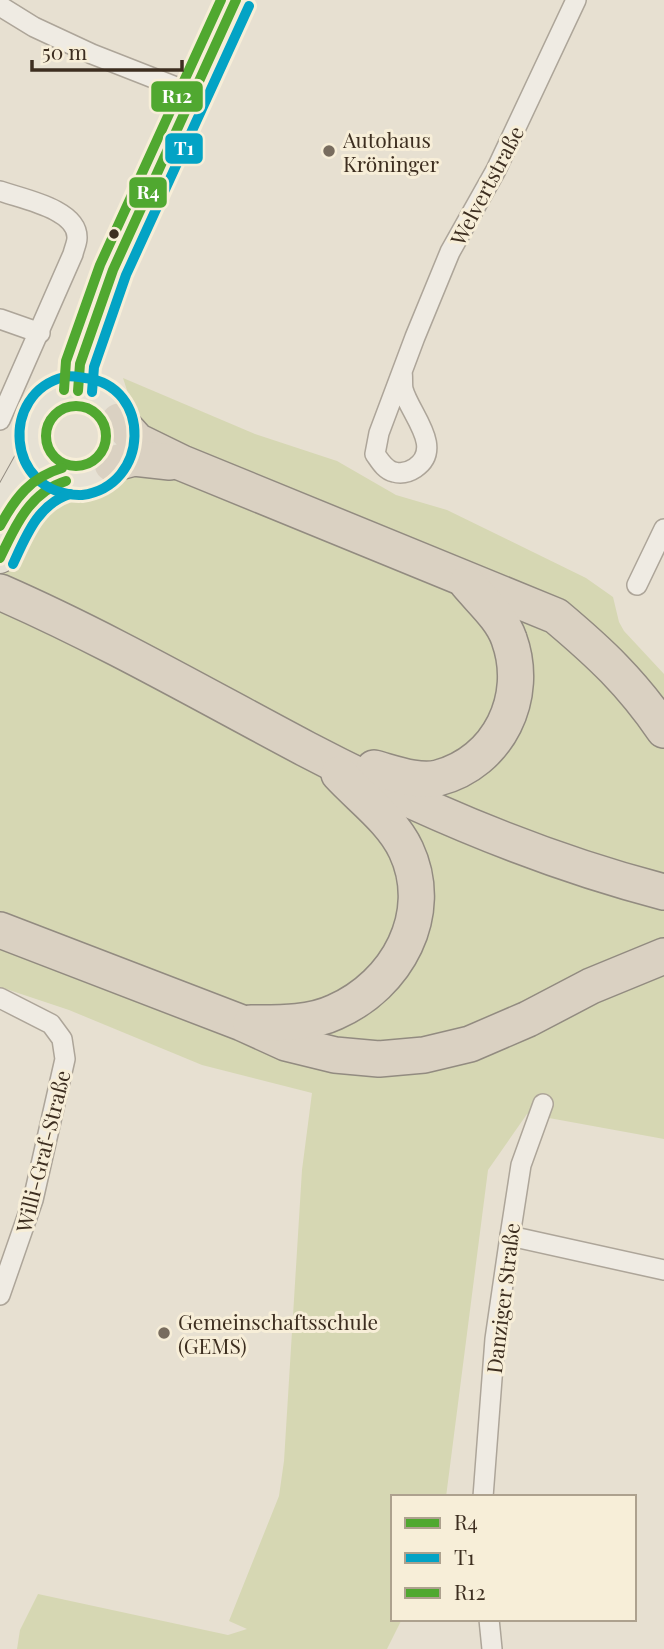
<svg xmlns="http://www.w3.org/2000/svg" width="664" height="1649" font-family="'Playfair Display',serif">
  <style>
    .green { fill: #d6d7b3 }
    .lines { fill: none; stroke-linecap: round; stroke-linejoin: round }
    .street-casing { stroke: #ada599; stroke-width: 22 }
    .primary-casing { stroke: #928b80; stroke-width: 32 }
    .highway-casing { stroke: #928b80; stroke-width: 38 }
    .street { stroke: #efebe3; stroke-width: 19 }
    .primary { stroke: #e6e1d4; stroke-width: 30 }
    .highway { stroke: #dad1c2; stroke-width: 35 }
    .bus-1-casing { stroke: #f7eed8; stroke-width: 16 }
    .bus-2-casing { stroke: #f7eed8; stroke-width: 16 }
    .bus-3-casing { stroke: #f7eed8; stroke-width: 16 }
    .bus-1 { stroke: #50a830; stroke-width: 10 }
    .bus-2 { stroke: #03a3c5; stroke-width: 10 }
    .bus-3 { stroke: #50a830; stroke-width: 10 }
    .poi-dot { fill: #786c5e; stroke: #f7eed8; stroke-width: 2.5 }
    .bus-dot { fill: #3d2e20; stroke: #f7eed8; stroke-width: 2.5 }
    .labels { text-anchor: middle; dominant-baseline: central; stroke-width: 6; stroke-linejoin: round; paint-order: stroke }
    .poi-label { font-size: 21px; fill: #3d2e20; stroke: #f7eed8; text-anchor: start }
    .street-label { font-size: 21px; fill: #3d2e20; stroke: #f7eed8 }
    .line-badge { stroke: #f7eed8; stroke-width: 2.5 }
    .badge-label { font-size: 19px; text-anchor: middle; font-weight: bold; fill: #fff }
  </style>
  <rect width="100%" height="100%" fill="#e7e0d1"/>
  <path class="green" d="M123 378 255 434 337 461 396 495 447 510 586 578 613 597 619 622 624 631 664 674V1139L527 1114 488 1170 446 1497H393V1619H402L387 1649H17L20 1630 38 1594 228 1635 247 1629 229 1621 279 1496 284 1461 302 1170 312 1093 202 1065 69 1010 0 987V530L35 520 56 497 85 493 108 483 131 452 137 421Z"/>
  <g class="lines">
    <defs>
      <g id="street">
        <path d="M0 6 34 27 92 54 194 94"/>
        <path d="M0 191C22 199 78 209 77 238 77 243 74 249 73 254L0 420"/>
        <path d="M0 319 40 333"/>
        <path d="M402 372C403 377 402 384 403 389 409 413 445 448 415 468 409 472 401 474 394 472 385 470 380 461 375 454L379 433 415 337 450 252 496 170 576 0"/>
        <path d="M637 585 664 529"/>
        <path d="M0 998 51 1024 62 1039 65 1059 33 1200 0 1295"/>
        <path d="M510 1236 664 1270"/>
        <path d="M483 1497 495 1339 510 1236 521 1165 543 1104"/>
        <path d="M489 1619 492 1649"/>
      </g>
      <g id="primary">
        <circle cx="76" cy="436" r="45"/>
        <path d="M78 391 80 364 113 270 236 0"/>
        <path d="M0 514 34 453"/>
        <path d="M0 558C14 528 31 487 66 481"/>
      </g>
      <g id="highway">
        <path d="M119 421 137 441 182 463 556 616C600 653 631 682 664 730"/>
        <path d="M112 464 134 458 170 462"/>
        <path d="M0 592C105 638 204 695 306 749 419 808 540 860 664 892"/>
        <path d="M374 768C393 773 419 783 438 778 499 762 530 697 509 639 502 618 481 600 467 583"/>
        <path d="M0 930 242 1023 286 1043 335 1055 379 1059 424 1055 470 1044 528 1019 591 986 664 956"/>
        <path d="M251 1023C278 1023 310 1024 335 1012 397 985 436 914 406 850 392 820 361 798 339 774"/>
      </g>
    </defs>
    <use href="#street" class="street-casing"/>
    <use href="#primary" class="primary-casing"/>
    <use href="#highway" class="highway-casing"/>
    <use href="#street" class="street"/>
    <use href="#primary" class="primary"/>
    <use href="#highway" class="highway"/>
    <defs>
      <g id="bus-1">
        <path d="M78 391 80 364 113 270 236 0"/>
        <path d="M0 558C15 526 30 492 66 481"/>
      </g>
      <g id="bus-2">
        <path d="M92 392 94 367 126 275 249 6"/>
        <path d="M79 495C5 493 0 393 64 377 70 375 78 377 85 378 153 386 150 486 82 495"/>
        <path d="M13 564C26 536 38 504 70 494"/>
      </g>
      <g id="bus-3">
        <path d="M64 390 66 361 100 265 221 0"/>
        <circle cx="76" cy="436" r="30"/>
        <path d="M0 526C15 498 31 477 62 468"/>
      </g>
    </defs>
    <use href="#bus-1" class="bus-1-casing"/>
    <use href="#bus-2" class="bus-2-casing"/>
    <use href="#bus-3" class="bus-3-casing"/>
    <use href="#bus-1" class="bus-1"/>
    <use href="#bus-2" class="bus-2"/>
    <use href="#bus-3" class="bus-3"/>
  </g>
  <g class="poi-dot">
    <circle cx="329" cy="151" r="7"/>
    <circle cx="164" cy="1333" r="7"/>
  </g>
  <circle class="bus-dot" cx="114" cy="234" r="6"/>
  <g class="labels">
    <g class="poi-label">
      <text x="343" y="139">Autohaus<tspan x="343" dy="24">Kröninger</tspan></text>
      <text x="178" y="1321">Gemeinschaftsschule<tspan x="178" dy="24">(GEMS)</tspan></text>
    </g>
    <g class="street-label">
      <text transform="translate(486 185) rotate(-62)">Welvertstraße</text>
      <text transform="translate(42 1151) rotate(-76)">Willi-Graf-Straße</text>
      <text transform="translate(502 1298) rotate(-83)">Danziger Straße</text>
    </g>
  </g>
  <g class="line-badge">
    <rect x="150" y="80" width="54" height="33" rx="7" fill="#50a830"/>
    <rect x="164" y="132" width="40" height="33" rx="7" fill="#03a3c5"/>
    <rect x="128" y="176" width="40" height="33" rx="7" fill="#50a830"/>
  </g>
  <g class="badge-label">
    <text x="177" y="103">R12</text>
    <text x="184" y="155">T1</text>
    <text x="148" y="199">R4</text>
  </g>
  <rect x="391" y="1495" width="245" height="126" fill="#f7eed8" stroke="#ada18e" stroke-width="2"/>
  <rect x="405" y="1518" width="35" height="10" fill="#50a830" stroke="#ada18e" stroke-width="2"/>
  <text x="454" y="1530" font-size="21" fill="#3d2e20">R4</text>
  <rect x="405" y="1553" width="35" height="10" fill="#03a3c5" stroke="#ada18e" stroke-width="2"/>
  <text x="454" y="1565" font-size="21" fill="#3d2e20">T1</text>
  <rect x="405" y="1588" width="35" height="10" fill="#50a830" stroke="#ada18e" stroke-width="2"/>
  <text x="454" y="1600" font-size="21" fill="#3d2e20">R12</text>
  <path d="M32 60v10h150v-10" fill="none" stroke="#3d2e20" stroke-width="3.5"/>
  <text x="42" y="60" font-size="21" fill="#3d2e20" stroke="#f7eed8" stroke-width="5" paint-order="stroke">50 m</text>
</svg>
